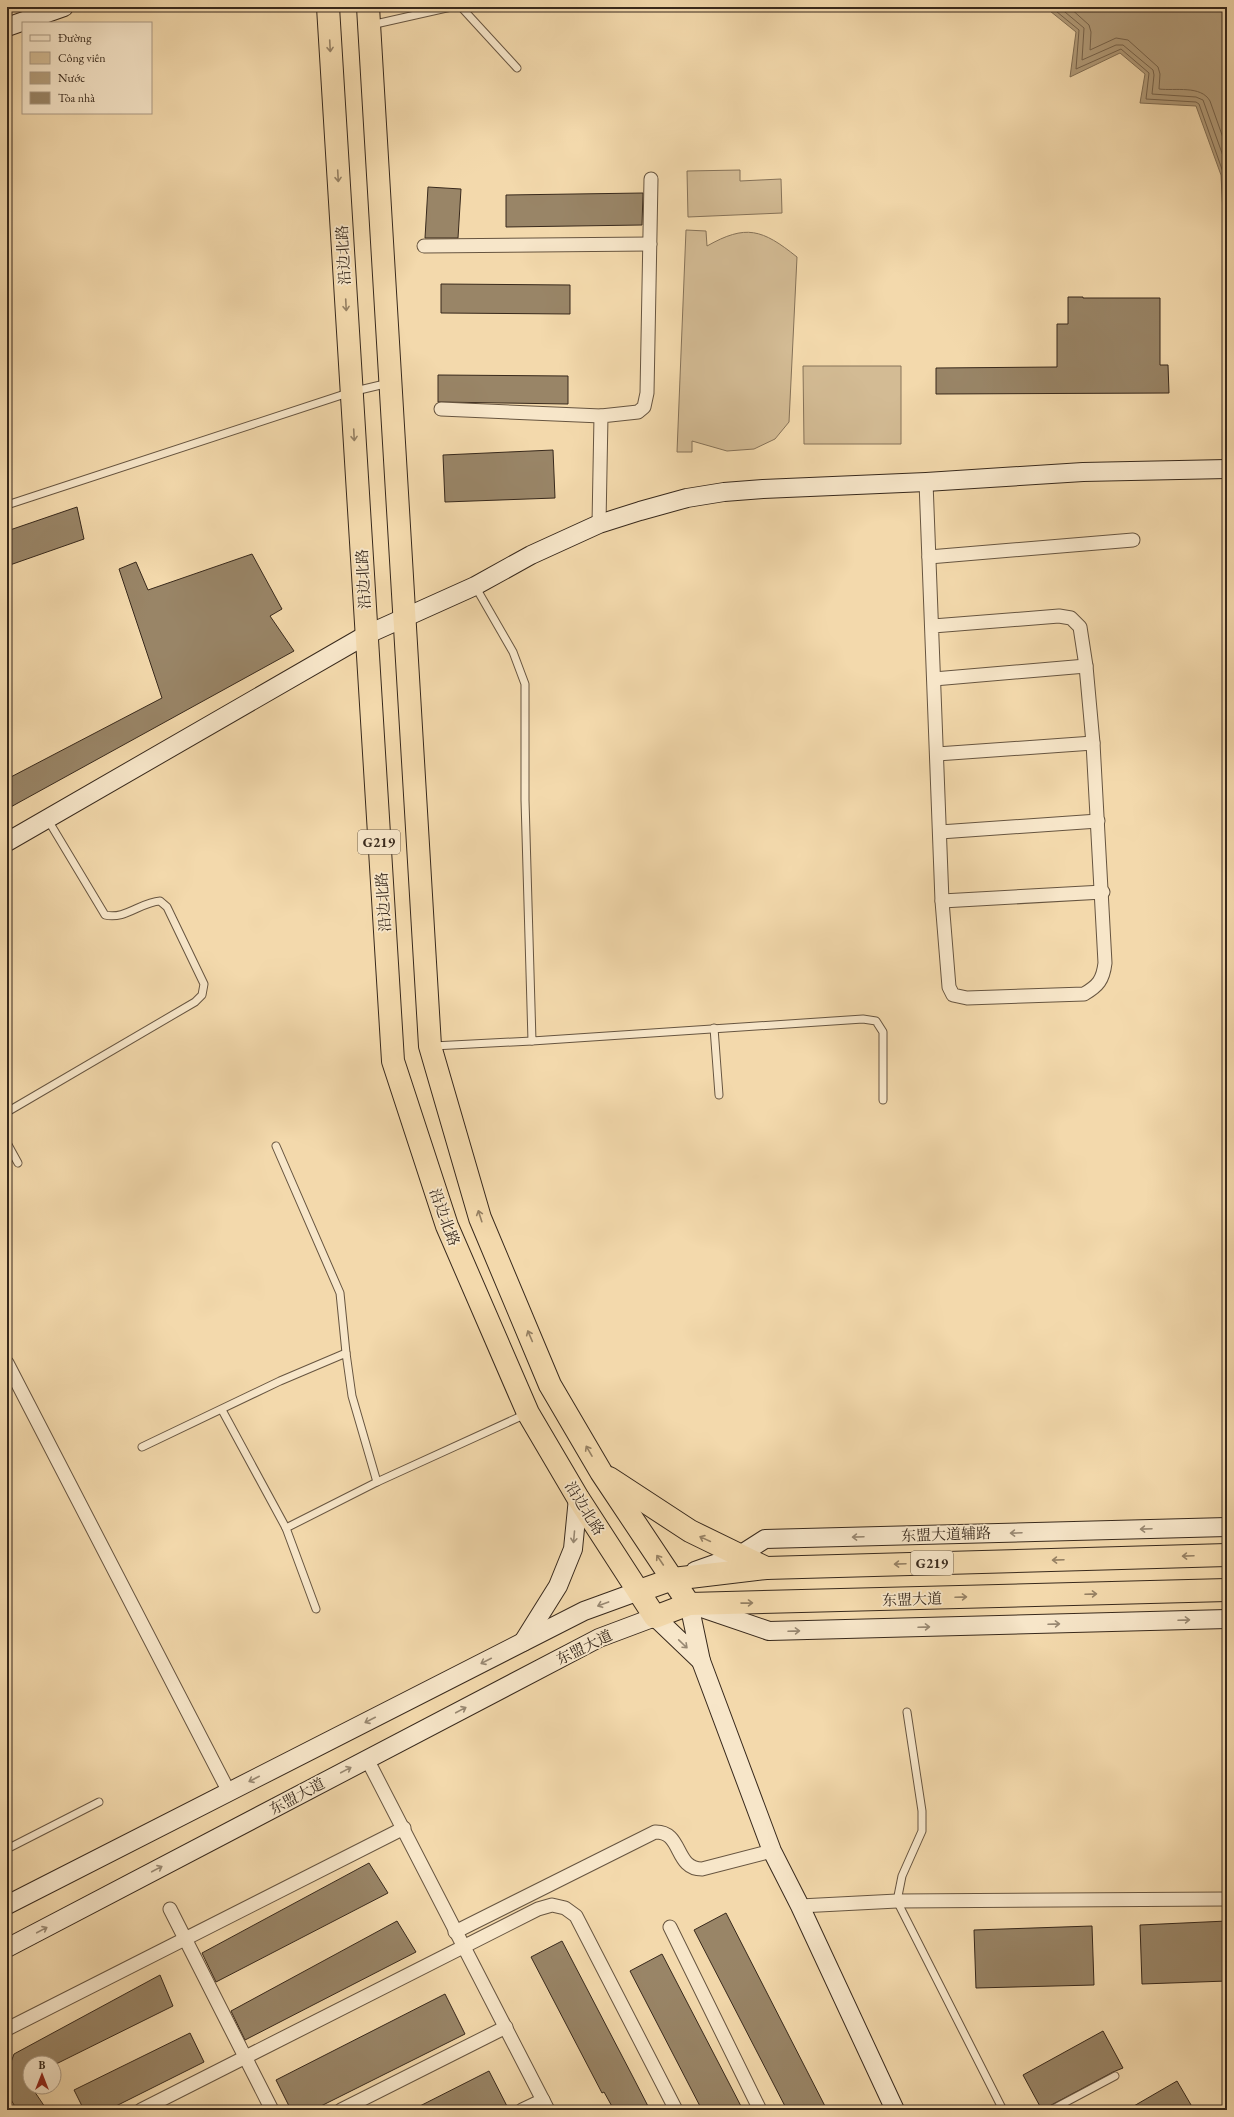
<svg xmlns="http://www.w3.org/2000/svg" width="1234" height="2117" font-family="'EB Garamond','Noto Serif SC',serif">
  <style>
    .green { fill: #d3bb94; stroke: #867258 }
    .water { fill: #b39d7b; stroke: #826f55 }
    .lines { fill: none; stroke-linecap: round; stroke-linejoin: round }
    .shore { stroke: #76634c; stroke-width: 1 }
    .building { fill: #998567; stroke: #38291c }
    .lane-casing { stroke: #675540; stroke-width: 9 }
    .street-casing { stroke: #675540; stroke-width: 15 }
    .secondary-casing { stroke: #38291c; stroke-width: 20 }
    .highway-casing { stroke: #38291c; stroke-width: 24 }
    .lane { stroke: #f7e6c9; stroke-width: 7 }
    .street { stroke: #f7e6c9; stroke-width: 13 }
    .secondary { stroke: #f7e6c9; stroke-width: 18 }
    .highway { stroke: #f3d9ac; stroke-width: 22 }
    .oneway { stroke: #968164 }
    .oneway2 { stroke: #988872 }
    .labels { text-anchor: middle; dominant-baseline: central; stroke-width: 3.5; stroke-linejoin: round; paint-order: stroke }
    .shield { fill: #f7e6c9; stroke: #716250; stroke-width: 1 }
    .shield-label { font-size: 14px; font-weight: bold; fill: #38291c }
    .street-label { font-size: 15px; fill: #38291c; stroke: #f7e6c9 }
  </style>
  <rect width="100%" height="100%" fill="#f3d9ac"/>
  <filter id="stains"><feTurbulence type="fractalNoise" baseFrequency=".005" numOctaves="4"/><feColorMatrix values="0 0 0 0 .2 0 0 0 0 .09 0 0 0 0 .02 0 0 0 .5 -.17"/></filter>
  <radialGradient id="worn" r=".72"><stop offset=".6" stop-color="#630" stop-opacity="0"/><stop offset="1" stop-color="#630" stop-opacity=".3"/></radialGradient>
  <g class="green">
    <path d="M740 170V181L781 179 782 213 688 217 687 171Z"/>
    <path d="M686 230 706 231 707 246C746 224 762 229 797 257L789 422 775 439 754 449 727 451 692 441V452H677Z"/>
    <path d="M803 366H901V444H804Z"/>
  </g>
  <path class="water" d="M1045 7H1227V234L1224 233 1221 175 1196 106 1140 103 1145 74 1120 53 1070 77 1076 32Z"/>
  <g class="lines">
    <g class="shore">
      <path d="M1051 7 1079 30 1076 69 1121 49 1149 73 1146 99 1196 102 1199 104 1224 175 1227 218"/>
      <path d="M1059 7 1084 28 1082 60 1116 45H1123L1153 70 1154 75 1152 94 1196 97 1203 100 1227 167"/>
      <path d="M1069 7 1089 25 1091 32 1090 50 1116 38 1128 40 1158 67 1160 74 1159 89C1175 91 1201 85 1210 101L1227 149"/>
    </g>
  </g>
  <g class="building">
    <path d="M428 187 461 189 458 238H425Z"/>
    <path d="M643 193 642 225 506 227V195Z"/>
    <path d="M441 284 570 285V314L441 313Z"/>
    <path d="M1068 297H1083V298H1160V365H1168L1169 393 936 394V368L1057 367V324H1068Z"/>
    <path d="M438 375 568 376V404L438 402Z"/>
    <path d="M553 450 555 498 445 502 443 455Z"/>
    <path d="M77 507 84 539 7 566V531Z"/>
    <path d="M252 554 282 609 270 616 294 651 7 809V779L162 698 119 569 136 562 148 590Z"/>
    <path d="M369 1863 388 1893 216 1982 202 1953Z"/>
    <path d="M726 1913 827 2110H787L694 1930Z"/>
    <path d="M397 1921 416 1952 245 2040 231 2011Z"/>
    <path d="M1227 1921V1981L1142 1984 1140 1925Z"/>
    <path d="M1092 1926 1094 1985 976 1988 974 1930Z"/>
    <path d="M562 1941 633 2077 650 2110H614L604 2092 602 2093 531 1957Z"/>
    <path d="M662 1954 743 2110H702L630 1971Z"/>
    <path d="M160 1975 173 2006 54 2065V2063H30V2077L26 2079 47 2110H17L7 2093V2073L14 2054Z"/>
    <path d="M445 1994 465 2034 313 2110H291L276 2080Z"/>
    <path d="M1103 2031 1123 2068 1113 2072 1042 2110 1023 2075Z"/>
    <path d="M190 2033 204 2062 108 2110H84L74 2090Z"/>
    <path d="M489 2071 509 2110H412Z"/>
    <path d="M1177 2081 1194 2110H1127Z"/>
  </g>
  <g class="lines">
    <defs>
      <g id="lane">
        <path d="M461 7 517 68"/>
        <path d="M371 25 451 7"/>
        <path d="M7 505 351 392 389 383"/>
        <path d="M475 586 513 652 525 684V800L532 1041 863 1019 876 1021 883 1032V1100"/>
        <path d="M714 1028 719 1095"/>
        <path d="M433 1046 532 1041"/>
        <path d="M7 1112 195 1002 202 995 204 984 167 907 160 901C141 902 125 920 105 915L48 820"/>
        <path d="M7 1143 18 1163"/>
        <path d="M276 1146 340 1293 346 1353"/>
        <path d="M222 1410 286 1528 316 1609"/>
        <path d="M142 1447 280 1381 346 1353 352 1396 377 1482"/>
        <path d="M286 1528 377 1482 526 1414"/>
        <path d="M907 1712 922 1811V1831L902 1876 897 1901 1003 2110"/>
        <path d="M7 1849 99 1802"/>
        <path d="M1051 2110 1115 2076"/>
      </g>
      <g id="street">
        <path d="M424 246 650 244"/>
        <path d="M441 409 601 416"/>
        <path d="M926 482 942 901 949 987 953 995 967 998 1084 994C1098 986 1103 980 1105 963L1093 743 1086 666 1080 627 1071 618 1059 616 933 626"/>
        <path d="M599 524 601 416 638 412 644 407 647 393 651 179"/>
        <path d="M929 557 1133 540"/>
        <path d="M934 679 1086 666"/>
        <path d="M937 754 1093 743"/>
        <path d="M940 832 1098 821"/>
        <path d="M942 901 1103 892"/>
        <path d="M7 1363 229 1792"/>
        <path d="M367 1759 548 2110"/>
        <path d="M800 1906 897 1901 1227 1899"/>
        <path d="M170 1909 272 2110"/>
        <path d="M670 1927 760 2110"/>
        <path d="M455 1932 655 1832C683 1831 674 1869 702 1869L772 1851"/>
        <path d="M7 2029 404 1828"/>
        <path d="M141 2110 538 1909 552 1905 565 1908 576 1916 676 2110"/>
        <path d="M341 2110 506 2027"/>
        <path d="M522 2110 543 2100"/>
      </g>
      <g id="secondary">
        <path d="M7 27 64 7"/>
        <path d="M7 842 366 635 475 586 531 555 599 524 640 511 687 498 724 492 763 489 926 482 1083 472 1227 469"/>
        <path d="M695 1571 740 1555 765 1539 1227 1527"/>
        <path d="M696 1606 769 1631 1227 1619"/>
        <path d="M523 1642 558 1586 573 1549 578 1498"/>
        <path d="M701 1661 772 1851 800 1906 895 2110"/>
        <path d="M7 1905 584 1611 639 1591"/>
        <path d="M7 1948 599 1638 655 1617 701 1661 689 1604"/>
      </g>
      <g id="highway">
        <path d="M328 7 393 1061 447 1226 528 1413 578 1498 655 1617 689 1604 1227 1590"/>
        <path d="M368 7 430 1046 480 1218 550 1385 601 1472 689 1604"/>
        <path d="M609 1478 690 1531 766 1568"/>
        <path d="M639 1591 673 1579 766 1568 1227 1555"/>
      </g>
    </defs>
    <use href="#lane" class="lane-casing"/>
    <use href="#street" class="street-casing"/>
    <use href="#secondary" class="secondary-casing"/>
    <use href="#highway" class="highway-casing"/>
    <use href="#lane" class="lane"/>
    <use href="#street" class="street"/>
    <use href="#secondary" class="secondary"/>
    <use href="#highway" class="highway"/>
  </g>
  <defs><path id="oneway-shaft" d="M-6 0H5M1.5-3L5.5 0L1.5 3" fill="none" stroke-width="1.6" stroke-linecap="round" stroke-linejoin="round"/></defs>
  <g class="oneway">
    <use href="#oneway-shaft" transform="translate(330 46) rotate(87)"/>
    <use href="#oneway-shaft" transform="translate(338 176) rotate(87)"/>
    <use href="#oneway-shaft" transform="translate(346 305) rotate(87)"/>
    <use href="#oneway-shaft" transform="translate(354 435) rotate(87)"/>
    <use href="#oneway-shaft" transform="translate(480 1216) rotate(-108)"/>
    <use href="#oneway-shaft" transform="translate(530 1336) rotate(-113)"/>
    <use href="#oneway-shaft" transform="translate(589 1451) rotate(-120)"/>
    <use href="#oneway-shaft" transform="translate(705 1539) rotate(-155)"/>
    <use href="#oneway-shaft" transform="translate(1188 1556) rotate(178)"/>
    <use href="#oneway-shaft" transform="translate(660 1560) rotate(-124)"/>
    <use href="#oneway-shaft" transform="translate(1058 1560) rotate(178)"/>
    <use href="#oneway-shaft" transform="translate(900 1564) rotate(178)"/>
    <use href="#oneway-shaft" transform="translate(1091 1594) rotate(-2)"/>
    <use href="#oneway-shaft" transform="translate(961 1597) rotate(-2)"/>
    <use href="#oneway-shaft" transform="translate(747 1603) rotate(-1)"/>
  </g>
  <g class="oneway2">
    <use href="#oneway-shaft" transform="translate(1146 1529) rotate(178)"/>
    <use href="#oneway-shaft" transform="translate(1016 1533) rotate(178)"/>
    <use href="#oneway-shaft" transform="translate(574 1537) rotate(95)"/>
    <use href="#oneway-shaft" transform="translate(858 1537) rotate(178)"/>
    <use href="#oneway-shaft" transform="translate(603 1604) rotate(160)"/>
    <use href="#oneway-shaft" transform="translate(1184 1620) rotate(-2)"/>
    <use href="#oneway-shaft" transform="translate(1054 1624) rotate(-2)"/>
    <use href="#oneway-shaft" transform="translate(924 1627) rotate(-2)"/>
    <use href="#oneway-shaft" transform="translate(794 1631) rotate(-2)"/>
    <use href="#oneway-shaft" transform="translate(683 1644) rotate(44)"/>
    <use href="#oneway-shaft" transform="translate(486 1661) rotate(153)"/>
    <use href="#oneway-shaft" transform="translate(461 1710) rotate(-28)"/>
    <use href="#oneway-shaft" transform="translate(370 1720) rotate(153)"/>
    <use href="#oneway-shaft" transform="translate(346 1770) rotate(-28)"/>
    <use href="#oneway-shaft" transform="translate(254 1779) rotate(153)"/>
    <use href="#oneway-shaft" transform="translate(157 1869) rotate(-28)"/>
    <use href="#oneway-shaft" transform="translate(42 1930) rotate(-28)"/>
  </g>
  <g class="labels">
    <g class="shield">
      <rect x="358" y="830" width="42" height="24" rx="3"/>
      <rect x="911" y="1551" width="42" height="24" rx="3"/>
    </g>
    <g class="shield-label">
      <text x="379" y="842">G219</text>
      <text x="932" y="1563">G219</text>
    </g>
    <g class="street-label">
      <text transform="translate(343 255) rotate(-93)">沿边北路</text>
      <text transform="translate(363 579) rotate(-93)">沿边北路</text>
      <text transform="translate(383 902) rotate(-94)">沿边北路</text>
      <text transform="translate(445 1217) rotate(70)">沿边北路</text>
      <text transform="translate(585 1508) rotate(58)">沿边北路</text>
      <text transform="translate(946 1534) rotate(-2)">东盟大道辅路</text>
      <text transform="translate(912 1599) rotate(-2)">东盟大道</text>
      <text transform="translate(584 1647) rotate(-26)">东盟大道</text>
      <text transform="translate(297 1796) rotate(-28)">东盟大道</text>
    </g>
  </g>
  <rect width="1234" height="2117" fill="none" stroke="#f3d9ac" stroke-width="24"/>
  <rect x="8" y="8" width="1218" height="2101" fill="none" stroke="#38291c" stroke-width="2"/>
  <rect x="12" y="12" width="1210" height="2093" fill="none" stroke="#38291c"/>
  <rect x="22" y="22" width="130" height="92" fill="#f7e6c9" stroke="#ab9a84"/>
  <rect x="30" y="35" width="20" height="6" fill="#f7e6c9" stroke="#ab9a84"/>
  <text x="58" y="42" font-size="12" fill="#38291c">Đường</text>
  <rect x="30" y="52" width="20" height="12" fill="#d3bb94" stroke="#ab9a84"/>
  <text x="58" y="62" font-size="12" fill="#38291c">Công viên</text>
  <rect x="30" y="72" width="20" height="12" fill="#b39d7b" stroke="#ab9a84"/>
  <text x="58" y="82" font-size="12" fill="#38291c">Nước</text>
  <rect x="30" y="92" width="20" height="12" fill="#998567" stroke="#ab9a84"/>
  <text x="58" y="102" font-size="12" fill="#38291c">Tòa nhà</text>
  <g transform="translate(42 2075)"><circle r="19" fill="#f7e6c9" stroke="#ab9a84"/>
  <path d="M0-3L7 15L0 10L-7 15Z" fill="#8f2418"/>
  <text y="-6" font-size="11" font-weight="bold" text-anchor="middle" fill="#38291c">B</text>
  </g>
  <rect width="100%" height="100%" filter="url(#stains)"/>
  <rect width="100%" height="100%" fill="url(#worn)"/>
</svg>
